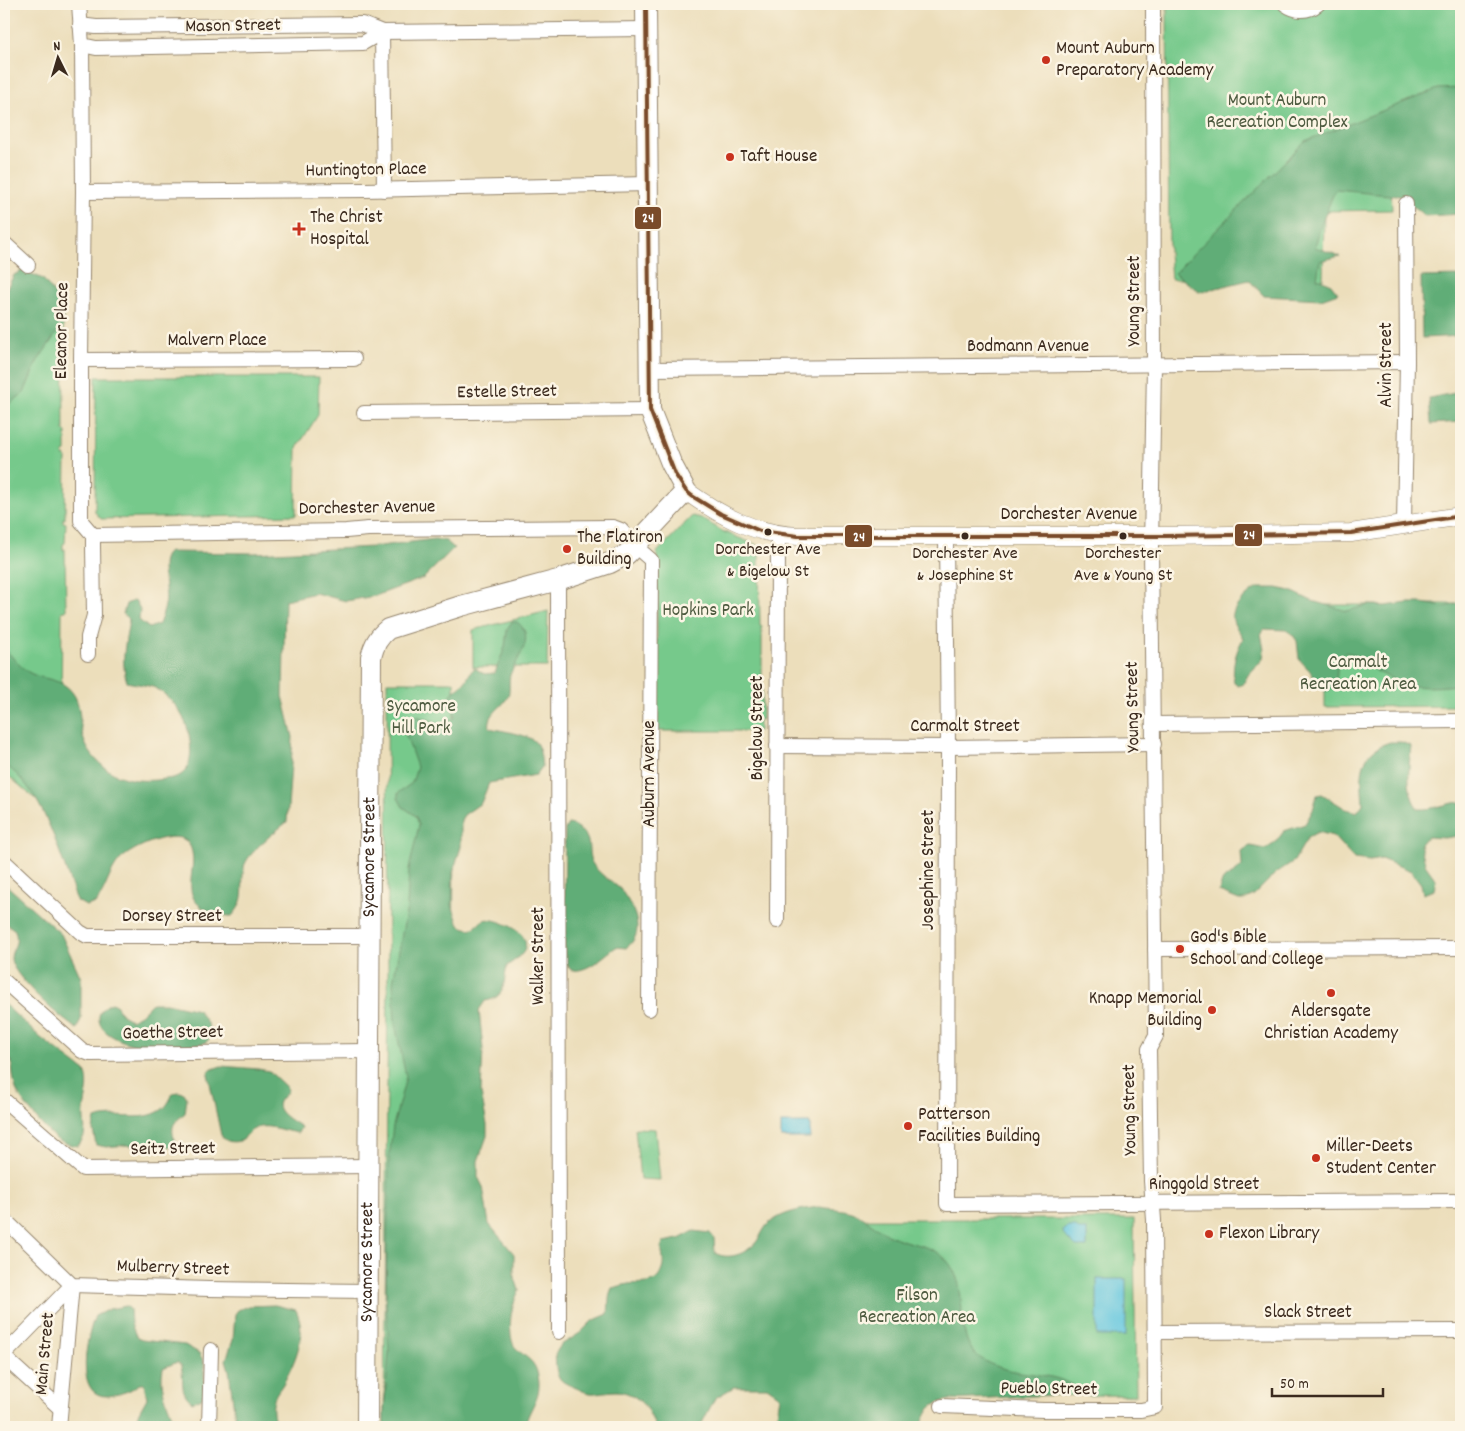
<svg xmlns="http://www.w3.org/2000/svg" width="1465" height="1431" font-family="Dekko,sans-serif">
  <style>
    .green { fill: #76c98b; stroke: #587a54 }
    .forest { fill: #60ad77; stroke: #4e6c4a }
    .water { fill: #61c6df; stroke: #4e787e }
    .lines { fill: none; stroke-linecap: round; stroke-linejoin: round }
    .minor-casing { stroke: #94846c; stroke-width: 16 }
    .tertiary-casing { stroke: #94846c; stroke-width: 19 }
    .secondary-casing { stroke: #94846c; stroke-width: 22 }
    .minor { stroke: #fff; stroke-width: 14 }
    .tertiary { stroke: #fff; stroke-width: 18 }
    .secondary { stroke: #fff; stroke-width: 20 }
    .bus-1-casing { stroke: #fcf5e5; stroke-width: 8 }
    .bus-1 { stroke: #7a4b2a; stroke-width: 4 }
    .poi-dot { fill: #c8321e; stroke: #fcf5e5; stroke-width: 2 }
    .bus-dot { fill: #3b2a1e; stroke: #fcf5e5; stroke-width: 2 }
    .labels { text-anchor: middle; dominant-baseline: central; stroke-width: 5; stroke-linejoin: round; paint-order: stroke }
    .bus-label { font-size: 18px; fill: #3b2a1e; stroke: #fcf5e5 }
    .street-label { font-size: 19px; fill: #3b2a1e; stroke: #fcf5e5 }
    .poi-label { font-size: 19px; fill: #3b2a1e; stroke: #fcf5e5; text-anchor: start }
    .park-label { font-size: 19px; fill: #4d5a3f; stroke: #fcf5e5 }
    .line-badge { stroke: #fcf5e5; stroke-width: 2 }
    .badge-label { font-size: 14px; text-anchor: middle; font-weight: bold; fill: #fff }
  </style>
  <rect width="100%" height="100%" fill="#fcf5e5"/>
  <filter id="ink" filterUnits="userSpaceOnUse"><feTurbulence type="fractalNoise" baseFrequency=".02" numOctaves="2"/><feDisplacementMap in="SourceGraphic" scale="10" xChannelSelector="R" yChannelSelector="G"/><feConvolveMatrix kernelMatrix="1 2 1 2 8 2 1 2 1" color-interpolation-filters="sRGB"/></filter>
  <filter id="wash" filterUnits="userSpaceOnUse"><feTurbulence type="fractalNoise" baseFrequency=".0096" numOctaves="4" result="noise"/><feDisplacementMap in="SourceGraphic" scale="20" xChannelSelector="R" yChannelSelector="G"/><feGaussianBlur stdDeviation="1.12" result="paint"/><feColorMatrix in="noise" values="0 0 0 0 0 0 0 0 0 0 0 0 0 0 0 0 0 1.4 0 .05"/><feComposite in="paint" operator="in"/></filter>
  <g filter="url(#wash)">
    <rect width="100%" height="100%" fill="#ecdebb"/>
    <g class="green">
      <path d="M1167 4H1461V214L1424 215 1389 123 1392 210 1324 211 1323 279H1171L1169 252Z"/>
      <path d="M63 289 64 431 66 432V452L64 453 63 456H66L65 519 63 518V522L66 523 65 543 63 544V550L65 549 66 611H62L60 824 41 804 4 772V357Z"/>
      <path d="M96 377H319L318 415 297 448 296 515 101 519 95 512Z"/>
      <path d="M692 516 701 518 724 532 757 545 759 549 760 626H762V720L759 719V731H657V552Z"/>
      <path d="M1414 604H1461V706L1325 707V605H1378L1379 649Z"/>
      <path d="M548 611 547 667H473V630Z"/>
      <path d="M387 682H454L453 1279 384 1427 388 972Z"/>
      <path d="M635 1128 655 1129 660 1180 640 1179Z"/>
      <path d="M827 1219H1134L1136 1395 827 1397Z"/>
    </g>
    <g class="forest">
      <path d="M1461 88V214L1425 216 1400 196 1335 190 1321 225 1315 247 1340 256 1320 261 1317 278 1330 283 1338 293 1321 299 1264 296 1249 280 1200 292 1174 273 1305 141 1438 89Z"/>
      <path d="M23 270 43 279 57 297 61 307 60 328 37 362 24 393 4 408V293L14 275Z"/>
      <path d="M1461 276V336L1422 338 1421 277Z"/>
      <path d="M1461 392V422L1431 424 1429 398Z"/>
      <path d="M435 539 446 541 454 548 424 578 375 596 346 601 315 593 285 600 283 696 293 737 287 822C276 831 247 853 244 867 240 887 248 899 232 916 221 916 213 913 203 908 178 892 201 865 189 844 178 826 131 848 120 860 109 872 106 890 96 903L86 906 77 901C63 864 48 807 21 779 16 773 9 768 4 763V648C12 656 21 669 32 674 45 680 63 679 72 692 81 703 79 719 82 732 84 746 93 758 104 767 121 781 143 782 165 779 173 778 179 778 185 771 193 761 191 742 188 730 183 713 172 698 157 689 151 685 134 684 127 682 120 662 126 641 129 620L123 614 126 604 135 600 140 609 139 620 149 628 159 624C161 618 164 612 165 605 169 590 156 561 169 552L254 553 372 547Z"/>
      <path d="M1257 588H1277L1291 591 1312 601 1347 611 1368 605 1385 606 1408 603H1422L1444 607 1461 603V684C1448 687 1421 688 1408 685 1397 682 1379 673 1370 667 1362 663 1354 650 1344 653 1330 659 1345 685 1326 691L1320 687 1310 671 1299 659 1297 641 1292 634 1286 630 1264 629 1261 633 1264 650 1263 659 1248 675 1243 684 1238 686 1234 683C1232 667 1235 652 1243 639 1241 632 1234 627 1233 620 1230 608 1248 594 1257 588Z"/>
      <path d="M512 622H517C537 637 517 658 510 675 508 682 511 692 507 698 501 709 487 714 490 728 501 731 530 734 536 743 541 750 541 759 542 767L536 775 489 783 481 803 464 815 461 820V847L453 872 452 905 459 925C481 937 475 915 493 920 507 923 532 934 524 951 521 957 512 962 507 966 503 984 506 998 485 1001L479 1010 483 1049 481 1093 487 1125V1136L478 1161V1177L483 1187 489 1224 514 1254V1275L519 1290C512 1306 509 1318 511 1335 512 1341 513 1346 517 1349 527 1359 535 1360 538 1376 543 1398 528 1408 525 1427H384V1411L389 1352 386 1300 389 1158 393 1126 406 1077 395 1024 393 982 407 907 409 869 419 825 416 816 403 807 398 798V793L412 783 417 767 403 727C405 724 407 719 410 717 418 712 440 730 455 717L453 701 450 697C453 690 460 687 465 682 469 677 469 672 475 668L484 674 495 673 505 647 507 630Z"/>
      <path d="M1390 742H1401L1411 746C1409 767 1405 791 1418 809 1433 810 1446 803 1461 802V837L1458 836 1444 838 1428 837 1424 839 1420 844 1426 866 1436 880 1434 890 1423 894 1421 884 1411 871 1381 859 1370 861 1354 859 1333 836 1318 832 1308 837 1294 861 1276 873 1254 895 1244 900H1239L1219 892C1222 873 1230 879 1242 866L1241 851 1250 846 1266 849 1275 843 1284 831 1305 824 1313 810 1317 795 1322 794 1346 809 1357 812 1363 804C1361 776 1357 752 1390 742Z"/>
      <path d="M568 824C574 825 577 827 581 831 593 840 586 852 592 863 598 873 609 880 618 887 621 889 623 893 625 896 636 912 645 934 626 948L616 947C603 956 588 973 571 970L564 961 565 829Z"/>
      <path d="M4 883 61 934 81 978V1019L77 1029C62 1020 12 976 11 959 11 947 20 946 15 930L4 922Z"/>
      <path d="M112 1003 117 1006 122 1015 131 1020 140 1015 152 1003H166L198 1010C205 1020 220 1038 202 1044 189 1045 176 1048 163 1049 146 1049 96 1040 99 1016 100 1010 106 1005 112 1003Z"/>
      <path d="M4 1004 41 1038 85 1071C91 1084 85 1098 84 1111 83 1119 86 1128 84 1136 82 1140 81 1143 77 1146 71 1145 64 1143 58 1140 48 1134 20 1100 16 1089 11 1075 15 1060 4 1048Z"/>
      <path d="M221 1066 258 1069 269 1071 288 1089C286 1096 281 1097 279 1102 274 1112 294 1122 301 1127L298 1133C276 1130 257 1117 243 1140 234 1143 226 1143 221 1135L208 1074 210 1070Z"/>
      <path d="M179 1092 184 1093 187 1098 185 1113C171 1125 171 1126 175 1144L166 1148 126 1145 106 1147 96 1145 93 1130 95 1119C117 1111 146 1125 165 1107 168 1104 171 1098 173 1093Z"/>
      <path d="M820 1207C831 1209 847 1209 857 1214 868 1220 878 1230 889 1235 918 1249 945 1242 958 1281 964 1302 959 1334 973 1351 992 1374 1030 1371 1055 1378 1061 1379 1067 1383 1073 1385L1070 1390 1050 1395 949 1400C928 1405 930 1408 920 1427H775L780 1396 767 1387H734L715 1398 700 1427H655C649 1408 637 1392 616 1391 607 1391 597 1394 589 1393 584 1392 579 1389 574 1387 569 1385 561 1382 559 1377 555 1371 556 1361 555 1354L561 1345 580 1333 592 1321 608 1314C609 1305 608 1296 612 1288 617 1287 623 1285 628 1284 644 1282 658 1288 663 1266 664 1257 660 1250 663 1242L679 1239 694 1231 710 1233 714 1238 715 1253C729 1261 748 1253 757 1241 761 1236 763 1229 768 1224 783 1212 801 1209 820 1207Z"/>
      <path d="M275 1305 296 1310C308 1334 295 1362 283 1384 280 1389 275 1394 274 1400 271 1409 274 1418 276 1427H236L229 1370 226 1360 233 1340 235 1314 238 1310 248 1306Z"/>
      <path d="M126 1306 130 1309 131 1324 137 1338 142 1340 185 1345 199 1353 204 1362V1393L202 1398 192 1402C178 1390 185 1382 181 1365L177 1362 163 1368C159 1387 167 1402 173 1419L170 1423 139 1421 137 1416 147 1398 144 1384C138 1383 136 1387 130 1390 124 1393 115 1395 108 1396 73 1398 87 1335 95 1316L109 1309Z"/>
    </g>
    <g class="water">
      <rect x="781" y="1123" width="29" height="15"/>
      <path d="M1068 1227H1076L1079 1230H1087V1247H1076L1064 1235 1063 1231Z"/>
      <rect x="1097" y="1279" width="29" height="57"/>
    </g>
  </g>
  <g filter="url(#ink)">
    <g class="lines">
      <defs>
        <g id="minor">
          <path d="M79 4 82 45 83 192 81 360V521L93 535V546L94 615 88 637V654"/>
          <path d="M1285 4C1296 12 1308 12 1318 4"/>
          <path d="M80 25 96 27 362 24 382 32 646 29"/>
          <path d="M382 32 384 190"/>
          <path d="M82 45 96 48 363 43 382 32"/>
          <path d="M83 192 365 190 649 184"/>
          <path d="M4 243 28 265"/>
          <path d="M81 360 354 359"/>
          <path d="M650 369 1407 362"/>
          <path d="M364 413 650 410"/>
          <path d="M1404 525 1407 362 1406 204"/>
          <path d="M93 535 346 531 368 529 613 527 621 530 635 546 651 560 649 1009"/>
          <path d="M946 536 948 747 947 1204 1461 1201"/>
          <path d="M558 580 559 1332"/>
          <path d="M1153 724 1461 721"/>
          <path d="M777 746 948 747 1154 744"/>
          <path d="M4 861 80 932 87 936H369"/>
          <path d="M777 921 778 535"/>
          <path d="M1155 949 1461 948"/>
          <path d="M4 981 82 1051 90 1054 369 1051"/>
          <path d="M4 1100 83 1169 369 1166"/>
          <path d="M4 1219 72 1285 209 1289 367 1291"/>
          <path d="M1155 1332 1461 1331"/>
          <path d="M4 1355 72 1285"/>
          <path d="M4 1357 60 1408"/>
          <path d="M942 1406 1043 1410H1141L1155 1407 1154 1220 1151 1181 1149 1049 1156 1036 1151 548 1154 365 1153 4"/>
          <path d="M59 1427 72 1285"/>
          <path d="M209 1427 211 1350"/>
        </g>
        <path id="tertiary" d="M686 491C721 516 754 534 798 536H1166L1351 533 1461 516"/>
        <g id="secondary">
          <path id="s1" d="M367 1427 371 657C374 645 378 637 388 629L461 606 558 580 610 563 627 554 686 491 671 463 650 410 646 4"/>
        </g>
      </defs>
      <use href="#minor" class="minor-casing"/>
      <use href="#tertiary" class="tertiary-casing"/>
      <use href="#secondary" class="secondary-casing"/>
      <use href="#minor" class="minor"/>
      <use href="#tertiary" class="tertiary"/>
      <use href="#secondary" class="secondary"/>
      <defs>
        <path id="bus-1" d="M646 4 650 410 675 474 686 491 692 496 721 514 760 531 798 536H1166L1351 533 1461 516"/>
      </defs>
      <use href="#bus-1" class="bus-1-casing"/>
      <use href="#bus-1" class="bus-1"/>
    </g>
  </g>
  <g class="poi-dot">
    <circle cx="1046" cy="60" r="5"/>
    <circle cx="730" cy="157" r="5"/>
    <path d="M296.5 221.5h5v5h5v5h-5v5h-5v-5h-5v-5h5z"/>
    <circle cx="567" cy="549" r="5"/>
    <circle cx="1180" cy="949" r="5"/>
    <circle cx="1331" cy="993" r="5"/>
    <circle cx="1212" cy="1010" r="5"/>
    <circle cx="908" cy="1126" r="5"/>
    <circle cx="1316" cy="1158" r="5"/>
    <circle cx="1209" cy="1234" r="5"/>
  </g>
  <g class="bus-dot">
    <circle cx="768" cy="532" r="4.5"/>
    <circle cx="965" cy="536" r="4.5"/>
    <circle cx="1123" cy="536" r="4.5"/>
  </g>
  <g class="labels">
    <g class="bus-label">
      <text x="768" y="550">Dorchester Ave<tspan x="768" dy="22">&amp; Bigelow St</tspan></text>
      <text x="965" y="554">Dorchester Ave<tspan x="965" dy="22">&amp; Josephine St</tspan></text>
      <text x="1123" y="554">Dorchester<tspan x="1123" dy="22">Ave &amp; Young St</tspan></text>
    </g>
    <g class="street-label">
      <text transform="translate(233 27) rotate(-1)">Mason Street</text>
      <text transform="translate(366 171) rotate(-1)">Huntington Place</text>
      <text transform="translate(1135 301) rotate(-90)">Young Street</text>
      <text transform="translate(63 331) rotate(-89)">Eleanor Place</text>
      <text x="217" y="341">Malvern Place</text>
      <text x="1028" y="347">Bodmann Avenue</text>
      <text transform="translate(1387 365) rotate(-90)">Alvin Street</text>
      <text transform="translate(507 393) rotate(-1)">Estelle Street</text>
      <text transform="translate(367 509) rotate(-1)">Dorchester Avenue</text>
      <text x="1069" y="515">Dorchester Avenue</text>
      <text transform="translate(1134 707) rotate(-91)">Young Street</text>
      <text x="965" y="727">Carmalt Street</text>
      <text transform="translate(758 728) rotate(-90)">Bigelow Street</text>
      <text transform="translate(650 774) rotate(-90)">Auburn Avenue</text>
      <text stroke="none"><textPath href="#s1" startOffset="570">Sycamore Street</textPath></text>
      <text transform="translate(929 870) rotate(-90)">Josephine Street</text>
      <text x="172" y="917">Dorsey Street</text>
      <text transform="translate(539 956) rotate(-90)">Walker Street</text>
      <text transform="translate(173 1034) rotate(-1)">Goethe Street</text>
      <text transform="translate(1131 1110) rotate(-91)">Young Street</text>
      <text transform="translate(173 1150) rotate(-1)">Seitz Street</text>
      <text x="1204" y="1185">Ringgold Street</text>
      <text stroke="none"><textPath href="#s1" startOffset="165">Sycamore Street</textPath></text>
      <text transform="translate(173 1269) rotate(2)">Mulberry Street</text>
      <text x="1308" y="1313">Slack Street</text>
      <text transform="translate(46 1354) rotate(-85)">Main Street</text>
      <text transform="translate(1049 1390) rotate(1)">Pueblo Street</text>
    </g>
    <g class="poi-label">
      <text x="1056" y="49">Mount Auburn<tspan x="1056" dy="22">Preparatory Academy</tspan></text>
      <text x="740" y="157">Taft House</text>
      <text x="310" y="218">The Christ<tspan x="310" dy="22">Hospital</tspan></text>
      <text x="577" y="538">The Flatiron<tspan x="577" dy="22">Building</tspan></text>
      <text x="1190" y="938">God's Bible<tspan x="1190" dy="22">School and College</tspan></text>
      <text x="1202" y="999" text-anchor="end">Knapp Memorial<tspan x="1202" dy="22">Building</tspan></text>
      <text x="1331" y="1012" text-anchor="middle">Aldersgate<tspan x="1331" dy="22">Christian Academy</tspan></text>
      <text x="918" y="1115">Patterson<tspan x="918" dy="22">Facilities Building</tspan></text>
      <text x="1326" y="1147">Miller-Deets<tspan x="1326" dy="22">Student Center</tspan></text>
      <text x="1219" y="1234">Flexon Library</text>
    </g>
    <g class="park-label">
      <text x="1277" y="101">Mount Auburn<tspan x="1277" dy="22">Recreation Complex</tspan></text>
      <text x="708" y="611">Hopkins Park</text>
      <text x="1358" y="663">Carmalt<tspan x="1358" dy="22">Recreation Area</tspan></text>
      <text x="421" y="707">Sycamore<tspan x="421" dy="22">Hill Park</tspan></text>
      <text x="917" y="1296">Filson<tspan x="917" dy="22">Recreation Area</tspan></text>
    </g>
  </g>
  <g class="line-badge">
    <rect x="634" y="206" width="28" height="24" rx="5" fill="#7a4b2a"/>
    <rect x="1234" y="523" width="29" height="24" rx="5" fill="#7a4b2a"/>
    <rect x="844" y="524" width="29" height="24" rx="5" fill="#7a4b2a"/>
  </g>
  <g class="badge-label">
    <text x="648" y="222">24</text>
    <text x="1249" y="539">24</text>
    <text x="859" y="541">24</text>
  </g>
  <rect width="1465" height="1431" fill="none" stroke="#fcf5e5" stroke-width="20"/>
  <g transform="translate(58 58) rotate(355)" stroke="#fcf5e5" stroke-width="4" paint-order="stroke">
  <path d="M0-4L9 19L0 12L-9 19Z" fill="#3b2a1e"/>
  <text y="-8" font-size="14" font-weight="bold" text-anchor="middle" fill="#3b2a1e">N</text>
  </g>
  <path d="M1272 1388v8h111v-8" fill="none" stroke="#3b2a1e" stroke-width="2.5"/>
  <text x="1280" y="1388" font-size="15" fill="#3b2a1e" stroke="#fcf5e5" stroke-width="4" paint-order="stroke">50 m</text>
</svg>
